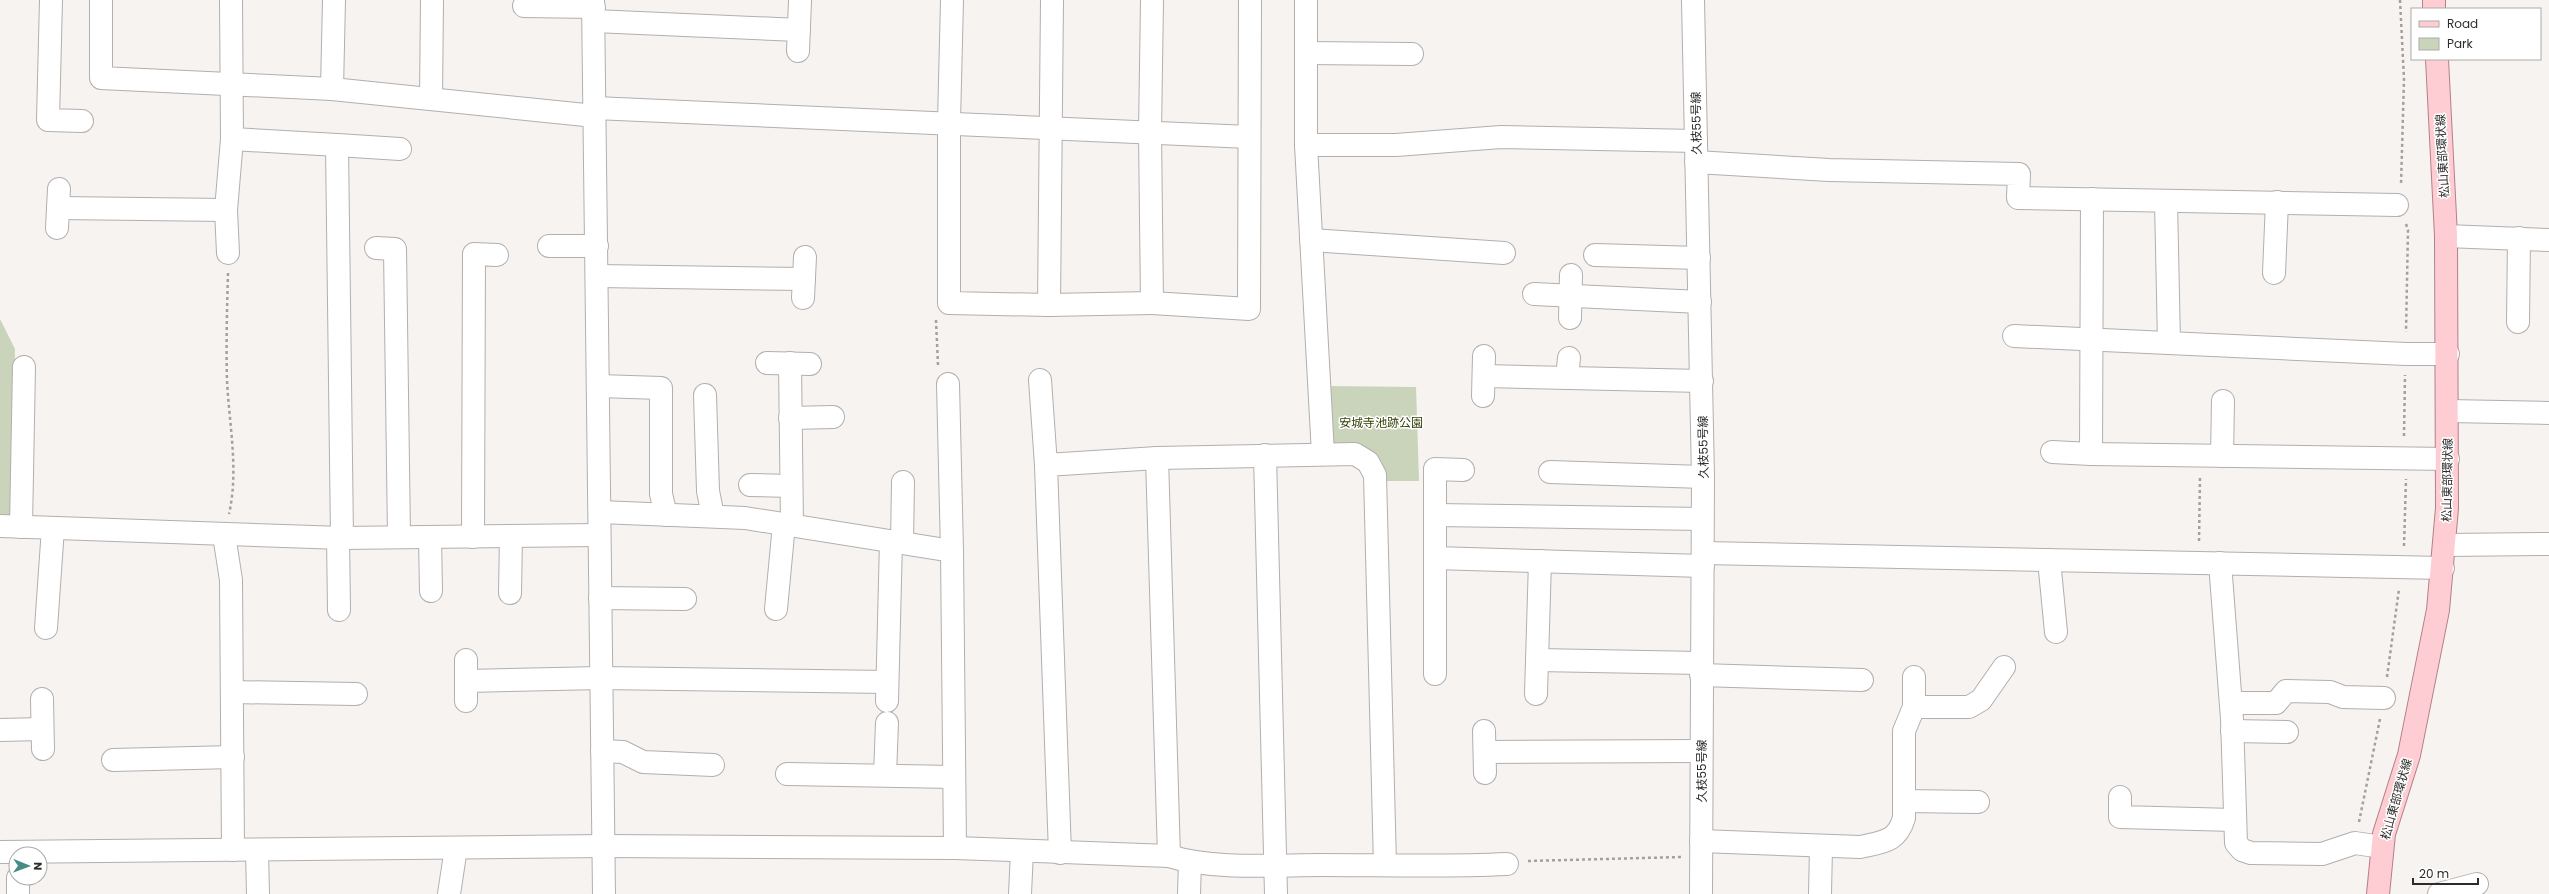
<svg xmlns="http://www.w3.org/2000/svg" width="2549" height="894" font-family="Poppins,'Noto Sans JP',sans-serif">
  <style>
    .green { fill: #cad4ba }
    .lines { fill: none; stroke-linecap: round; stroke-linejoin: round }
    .minor-casing { stroke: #b2afae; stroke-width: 24 }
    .primary-casing { stroke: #b57f85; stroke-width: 24 }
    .path { stroke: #a3a09f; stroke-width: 2.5; stroke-dasharray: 3 3; stroke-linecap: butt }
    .minor { stroke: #fff; stroke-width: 22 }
    .primary { stroke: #fecdd3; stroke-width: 22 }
    .labels { text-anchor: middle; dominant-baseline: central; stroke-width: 3; stroke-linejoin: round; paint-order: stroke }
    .street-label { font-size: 12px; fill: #2d2c2b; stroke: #fff }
    .park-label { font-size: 12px; fill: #2f3e02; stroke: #fff }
  </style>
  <rect width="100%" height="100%" fill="#f6f3f1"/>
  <g class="green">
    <path d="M0 319 15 349 12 520H0Z"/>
    <path d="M1327 386 1416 387 1419 481H1380L1331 448Z"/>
  </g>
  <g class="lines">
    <defs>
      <g id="minor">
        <path d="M51 0 48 120 82 121"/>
        <path d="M101 0V78L332 89 595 116"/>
        <path d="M593 0 604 894"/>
        <path d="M952 0 949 122V303L1049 305"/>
        <path d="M1052 0 1049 305 1152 303"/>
        <path d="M1152 0 1150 132 1152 303 1249 309 1250 0"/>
        <path d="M1306 0V145L1323 454"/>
        <path d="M1693 0 1703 477 1701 894"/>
        <path d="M524 6 594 7"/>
        <path d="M594 21 799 30"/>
        <path d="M798 51 800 1"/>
        <path d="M1306 53 1412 54"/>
        <path d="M332 89 334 0"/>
        <path d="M431 98 432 0"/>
        <path d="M595 108 1249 137"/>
        <path d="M232 139 337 145 342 538"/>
        <path d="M337 145 400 149"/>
        <path d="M1306 145H1396L1501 137 1696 141"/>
        <path d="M1696 162 1829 170 2019 174 2018 198 2397 205"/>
        <path d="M2166 201 2169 343"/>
        <path d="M58 208 226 210"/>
        <path d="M57 228 59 189"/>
        <path d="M2446 236 2549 240"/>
        <path d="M1311 240 1504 253"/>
        <path d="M549 246H597"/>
        <path d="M376 248 395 249 399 537"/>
        <path d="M228 253 226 210 232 139 231 0"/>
        <path d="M1595 255 1699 258"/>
        <path d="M2274 273 2277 202"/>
        <path d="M597 276 804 279"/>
        <path d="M1534 294 1700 302"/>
        <path d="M803 298 805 257"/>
        <path d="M1570 318 1571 275"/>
        <path d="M2518 322 2519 238"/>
        <path d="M2014 336 2406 354H2448"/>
        <path d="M767 363 810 364"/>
        <path d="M790 363 792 525"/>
        <path d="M1484 376 1702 381"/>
        <path d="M1567 378 1569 358"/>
        <path d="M1040 380 1046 465"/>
        <path d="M948 384 952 551"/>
        <path d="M599 386 661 388V494L666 515"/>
        <path d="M705 395 708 491 713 516"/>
        <path d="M1483 396 1484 356"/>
        <path d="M2448 411 2549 413"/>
        <path d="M790 418 833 417"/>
        <path d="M2052 452 2091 454 2448 459"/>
        <path d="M2091 454 2092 199"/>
        <path d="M1265 455 1276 894"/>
        <path d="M2222 456 2223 401"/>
        <path d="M1157 458 1169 856"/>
        <path d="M1550 472 1703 477"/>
        <path d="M750 485 791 486"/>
        <path d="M600 512 745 518 952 551 955 848"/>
        <path d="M1435 515 1702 519"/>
        <path d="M0 526 342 538 599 535"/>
        <path d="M21 527 24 367"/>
        <path d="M224 535 231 580 233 850"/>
        <path d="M338 537 339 610"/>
        <path d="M430 537 431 591"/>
        <path d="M473 537 474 254 497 255"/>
        <path d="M902 543 903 482"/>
        <path d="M2445 545 2549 544"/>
        <path d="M1703 553 2443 568"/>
        <path d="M1435 558 1703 566"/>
        <path d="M2049 560 2056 632"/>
        <path d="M2220 563 2232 719 2236 843 2242 850 2251 853 2322 854 2355 843 2382 847"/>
        <path d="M510 593 511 536"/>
        <path d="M600 598 685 599"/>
        <path d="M776 609 784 524"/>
        <path d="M46 628 53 528"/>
        <path d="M466 660V701"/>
        <path d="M1537 660 1701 663"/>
        <path d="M1435 674V469L1463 470"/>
        <path d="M1701 675 1862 680"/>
        <path d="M466 681 601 678 887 682"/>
        <path d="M232 692 356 694"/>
        <path d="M1536 694 1540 561"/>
        <path d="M42 699 43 749"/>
        <path d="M887 701 891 541"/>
        <path d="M2231 703H2276L2286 691 2330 692 2343 697 2384 698"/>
        <path d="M1914 707H1969L1981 700 2004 667"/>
        <path d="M0 730 42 729"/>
        <path d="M1484 731 1485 773"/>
        <path d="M2232 731 2287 732"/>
        <path d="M602 751 623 752 643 762 713 765"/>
        <path d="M1485 752 1701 751"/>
        <path d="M113 760 233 757"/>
        <path d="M787 774 954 777"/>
        <path d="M885 775 887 723"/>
        <path d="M2120 797V817L2234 820"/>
        <path d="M1904 801 1978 802"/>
        <path d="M1701 841 1860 847C1883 842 1897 842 1904 818V731L1914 707V677"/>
        <path d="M257 850 258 894"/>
        <path d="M0 852 604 846 955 848 1169 856C1213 870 1275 865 1322 865 1384 865 1445 867 1507 864"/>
        <path d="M1060 853 1046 465 1157 458 1355 454 1368 462 1375 475 1385 865"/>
        <path d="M18 894V878"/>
        <path d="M449 894 456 848"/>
        <path d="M1020 894 1022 851"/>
        <path d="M1189 894 1190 862"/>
        <path d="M1820 894 1821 847"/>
        <path d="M2439 894 2477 884"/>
      </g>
      <g id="primary">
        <path d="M2434 0V9"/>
        <path d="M2378 894 2384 834 2409 755 2438 610 2447 508 2446 236 2437 59"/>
      </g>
    </defs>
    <use href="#minor" class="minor-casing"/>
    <use href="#primary" class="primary-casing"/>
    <g class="path">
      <path d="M2400 0 2404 79 2401 185"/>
      <path d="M2406 224 2408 230 2406 332"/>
      <path d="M228 273C227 309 226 344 227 380 229 424 239 470 229 514"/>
      <path d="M936 320 938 365"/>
      <path d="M2404 436 2405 375"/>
      <path d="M2199 541 2200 476"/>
      <path d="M2404 546 2406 479"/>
      <path d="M2387 677 2399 589"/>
      <path d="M2359 822 2380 719"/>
      <path d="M1528 861 1681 857"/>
    </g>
    <use href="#minor" class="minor"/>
    <use href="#primary" class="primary"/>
  </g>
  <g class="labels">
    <g class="street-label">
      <text transform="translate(1696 123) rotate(-91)">久枝55号線</text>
      <text transform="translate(2442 156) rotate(-93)">松山東部環状線</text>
      <text transform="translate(1703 447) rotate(-91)">久枝55号線</text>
      <text transform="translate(2447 480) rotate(-89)">松山東部環状線</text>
      <text transform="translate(1701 771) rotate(-90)">久枝55号線</text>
      <text transform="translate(2396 799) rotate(-74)">松山東部環状線</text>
    </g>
    <g class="park-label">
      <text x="1381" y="422">安城寺池跡公園</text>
    </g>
  </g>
  <rect x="2411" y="8" width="130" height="52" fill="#ffffff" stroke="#ababaa"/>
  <rect x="2419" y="21" width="20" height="6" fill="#fecdd3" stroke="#ababaa"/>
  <text x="2447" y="28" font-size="12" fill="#2d2c2b">Road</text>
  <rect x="2419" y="38" width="20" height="12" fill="#cad4ba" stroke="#ababaa"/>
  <text x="2447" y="48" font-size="12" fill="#2d2c2b">Park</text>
  <g transform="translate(28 866) rotate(91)"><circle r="19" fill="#ffffff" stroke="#ababaa"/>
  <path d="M0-3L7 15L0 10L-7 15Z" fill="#468c85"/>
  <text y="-6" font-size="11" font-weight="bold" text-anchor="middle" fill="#2d2c2b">N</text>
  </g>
  <path d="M2413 878v6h65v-6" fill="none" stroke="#2d2c2b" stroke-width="2"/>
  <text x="2419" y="878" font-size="12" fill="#2d2c2b" stroke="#ffffff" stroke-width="3" paint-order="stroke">20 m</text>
</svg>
